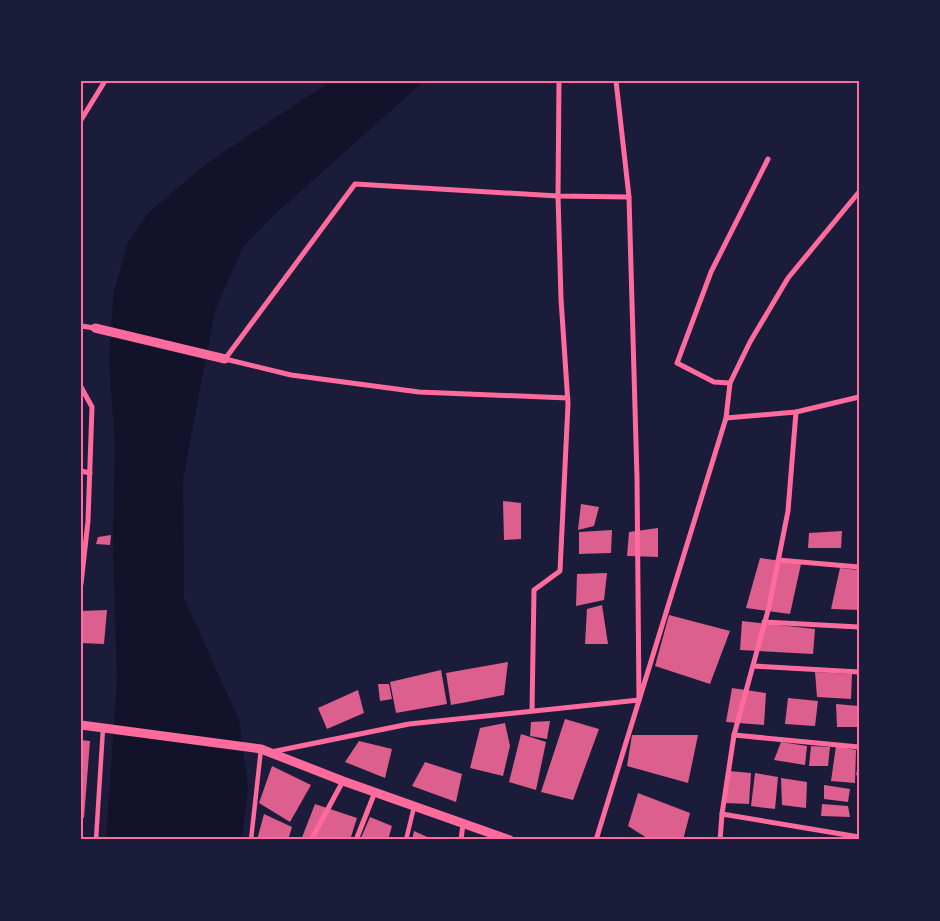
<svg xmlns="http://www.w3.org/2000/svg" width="940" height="921" font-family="'Fira Sans Condensed',sans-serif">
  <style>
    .water { fill: #12122b }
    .building { fill: #dd5f8e }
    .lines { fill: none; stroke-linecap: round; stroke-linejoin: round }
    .pedestrian { stroke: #ff6b9d; stroke-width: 4.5 }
    .minor { stroke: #ff6b9d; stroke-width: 5 }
    .tertiary { stroke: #ff6b9d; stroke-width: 9 }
    .neatline { fill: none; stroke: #ff6b9d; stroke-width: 2 }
  </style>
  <rect width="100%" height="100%" fill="#1b1b3a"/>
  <path class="water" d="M331 81H424L273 216 243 247 215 310 183 479 184 598 239 720 248 786 242 840H106L117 681 113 545 115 445 109 360 114 291 128 242 150 211 209 162Z"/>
  <g class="building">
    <path d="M503 501 521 503V539L504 540Z"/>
    <path d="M581 504 599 507 594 526 578 530Z"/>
    <path d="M658 528V557L627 556 629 532Z"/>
    <path d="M612 530 611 553 579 554V532Z"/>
    <path d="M842 531 841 548H808L809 533Z"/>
    <path d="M111 535 110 545 96 544 98 537Z"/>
    <path d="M760 558 801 564 790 614 746 608Z"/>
    <path d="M840 568 859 570V610L831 609Z"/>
    <path d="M607 573 604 600 576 606 577 574Z"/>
    <path d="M602 605 608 644H585L587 609Z"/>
    <path d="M107 610 104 644 81 643V611Z"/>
    <path d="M669 615 730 631 710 684 655 666Z"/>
    <path d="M742 621 815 629 813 654 740 650Z"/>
    <path d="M508 662 504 695 451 705 446 673Z"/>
    <path d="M441 670 447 704 396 713 390 682Z"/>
    <path d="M815 672 852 674 851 699 817 697Z"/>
    <path d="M378 684H389L392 699 380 701Z"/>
    <path d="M732 688 766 693 764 725 726 722Z"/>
    <path d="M358 690 364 713 327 729 318 708Z"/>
    <path d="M788 698 818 701 815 726 785 724Z"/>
    <path d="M836 704 859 706V727H837Z"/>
    <path d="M565 719 599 729 573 800 541 792Z"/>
    <path d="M550 721 547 739 530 736 531 722Z"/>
    <path d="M505 723 510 746 503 776 470 768 480 728Z"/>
    <path d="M521 734 546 742 536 790 509 782Z"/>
    <path d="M632 735H698L688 783 627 766Z"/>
    <path d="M81 740 90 741 84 818H81Z"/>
    <path d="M359 741 392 749 385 778 345 762Z"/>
    <path d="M781 742 807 746 805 765 774 760Z"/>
    <path d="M811 746 830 747 828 766H809Z"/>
    <path d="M836 746 856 750 855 783 831 781Z"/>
    <path d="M425 762 462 774 456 802 412 786Z"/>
    <path d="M858 764H859V776L856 775Z"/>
    <path d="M272 766 311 785 290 822 259 803Z"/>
    <path d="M729 771 751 773 749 804 725 803Z"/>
    <path d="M755 773 778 777 775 809 751 806Z"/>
    <path d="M781 778 807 782 806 808 782 805Z"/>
    <path d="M824 785 850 789 848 802 824 799Z"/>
    <path d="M638 793 690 813 683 840H650L628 826Z"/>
    <path d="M315 804 357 818 350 840H301Z"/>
    <path d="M822 804 848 806 850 817 821 816Z"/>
    <path d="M264 814 292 827 288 840H257Z"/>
    <path d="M370 817 392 826 388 840H360Z"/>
    <path d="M414 831 434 840H412Z"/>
  </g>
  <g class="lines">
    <g class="pedestrian">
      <path d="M96 840 103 728"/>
      <path d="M251 840 261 749"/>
      <path d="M406 840 414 807"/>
    </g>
    <g class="minor">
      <path d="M81 120 105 81"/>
      <path d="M81 326 95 328"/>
      <path d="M730 383 714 382 677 363 711 272 768 159"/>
      <path d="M81 387 92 407 88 521 81 584"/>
      <path d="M568 398 419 392 291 375 225 359 355 184 558 196 629 197"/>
      <path d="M726 418 796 412 859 397"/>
      <path d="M81 471 90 473"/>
      <path d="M778 560 859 567"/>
      <path d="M764 622 859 627"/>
      <path d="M753 666 859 672"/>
      <path d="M532 711 534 590 560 571 568 404 561 299 558 196 559 81"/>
      <path d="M734 735 859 747"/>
      <path d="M271 752 409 724 639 700 637 478 629 197 616 81"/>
      <path d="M722 814 859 837"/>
      <path d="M311 840 343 781"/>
      <path d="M356 840 375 792"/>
      <path d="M461 840 463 824"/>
      <path d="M596 840 726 418 730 383 750 342 788 278 859 192"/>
      <path d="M720 840 722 814 734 735 769 607 788 511 796 412"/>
    </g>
    <g class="tertiary">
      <path d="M95 328 225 359"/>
      <path d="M81 725 261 749 343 781 510 840"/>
    </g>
  </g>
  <rect width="940" height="921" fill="none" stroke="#1b1b3a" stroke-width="165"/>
  <rect x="82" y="82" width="776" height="756" class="neatline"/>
</svg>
